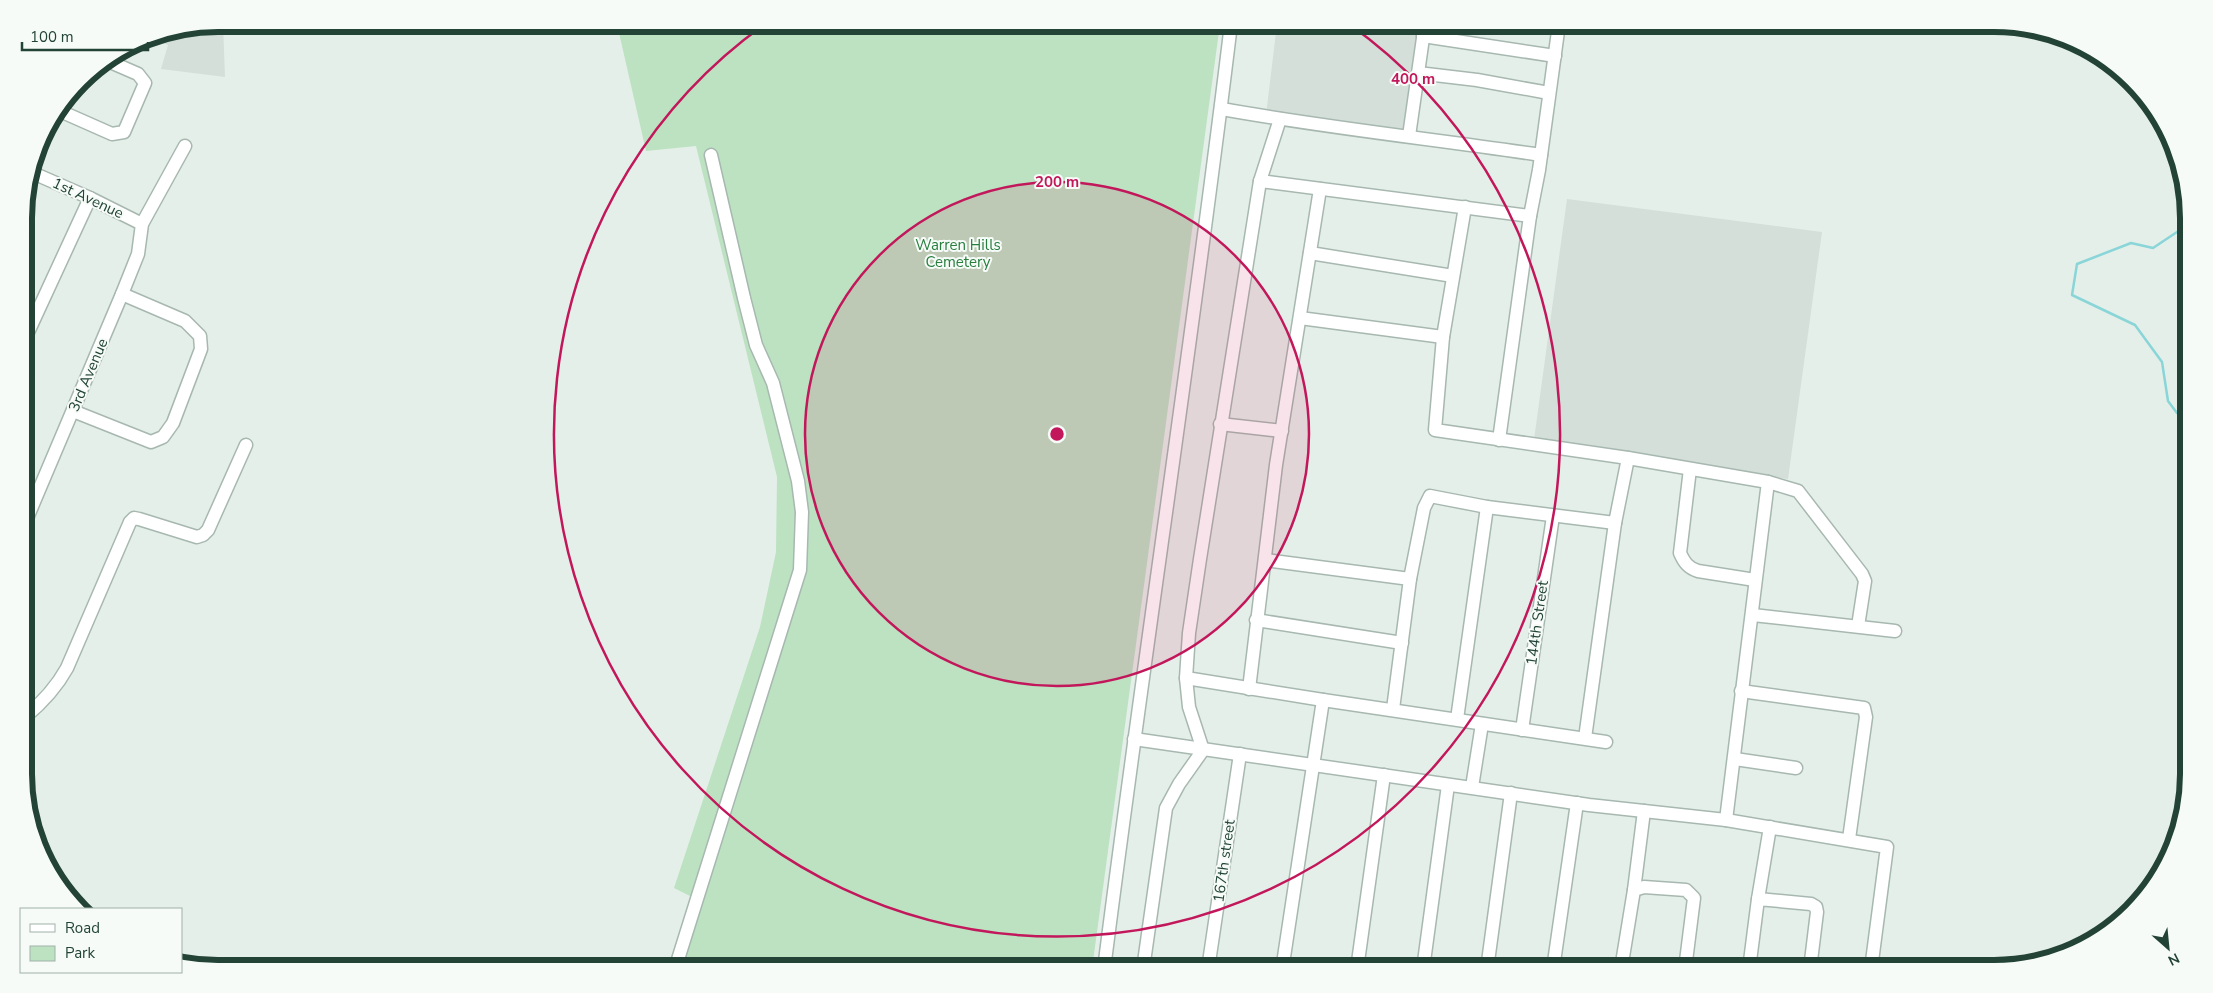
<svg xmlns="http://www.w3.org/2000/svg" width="2213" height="993" font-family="'Nunito Sans',sans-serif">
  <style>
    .built { fill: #d3dfd8 }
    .green { fill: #bce2c2 }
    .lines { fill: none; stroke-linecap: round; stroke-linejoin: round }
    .stream { stroke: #89d5d8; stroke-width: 2.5 }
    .minor-casing { stroke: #a7b8b0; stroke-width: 15 }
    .minor { stroke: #fff; stroke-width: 12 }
    .ring { fill: none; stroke: #c2185b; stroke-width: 2.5 }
    .labels { text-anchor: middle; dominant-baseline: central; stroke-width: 4; stroke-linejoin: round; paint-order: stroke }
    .street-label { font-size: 15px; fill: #224336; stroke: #f6fbf8 }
    .park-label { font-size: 15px; fill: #287e3f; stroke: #f6fbf8 }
    .rim { fill: none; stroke: #224336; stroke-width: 6 }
    .centre { fill: #c2185b; stroke: #f6fbf8; stroke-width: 2.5 }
    .ring-label { font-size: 15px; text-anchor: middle; font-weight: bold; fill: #c2185b; stroke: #f6fbf8; stroke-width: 4; stroke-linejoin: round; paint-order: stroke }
  </style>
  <rect width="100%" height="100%" fill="#e5efe9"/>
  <g class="built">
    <path d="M218 24H223L225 77 161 69 168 45 150 37Z"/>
    <path d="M1277 24H1428L1412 139 1265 123Z"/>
    <path d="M1567 199 1822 232 1788 479 1533 447Z"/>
  </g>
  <path class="green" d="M617 24H1220L1092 969H677L698 900 674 888 760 627 776 552 777 477 696 146 646 151Z"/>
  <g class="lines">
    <path class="stream" d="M2188 209 2180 230 2153 248 2131 243 2077 264 2072 295 2135 325 2162 362 2168 401 2177 413H2188"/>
    <defs>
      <g id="minor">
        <path d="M1423 36 1555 56"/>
        <path d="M1418 73 1477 80 1549 93"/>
        <path d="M1222 109C1327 128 1434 139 1541 155"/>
        <path d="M60 111 112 134 124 132 145 83 138 74 108 61"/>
        <path d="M1409 136 1425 24"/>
        <path d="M33 173 90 198 142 224"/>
        <path d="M1260 181 1530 216 1499 440"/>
        <path d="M1465 207 1443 337 1435 430 1628 458 1768 482 1798 491 1862 574 1865 581 1858 626"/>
        <path d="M1530 216 1539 170 1559 24"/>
        <path d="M1310 253 1453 276"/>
        <path d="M1300 318 1443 337"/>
        <path d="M24 341 90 198"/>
        <path d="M73 411 151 442 163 437 173 423 201 349 200 336 185 321 122 294"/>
        <path d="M1220 424 1282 431"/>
        <path d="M1690 469 1680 553C1684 562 1688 568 1698 571L1755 580"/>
        <path d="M25 523 122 294 138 254 142 224 185 146"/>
        <path d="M1265 560 1410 579"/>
        <path d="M1753 615 1895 631"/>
        <path d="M1256 620 1402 643"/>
        <path d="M1186 678 1189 633 1200 559 1260 181 1280 119"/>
        <path d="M1249 689 1276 465 1320 189"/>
        <path d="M1741 691 1864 708 1866 717 1849 839"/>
        <path d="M1393 709 1410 579 1424 508 1430 496 1487 507 1615 523"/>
        <path d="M25 717C43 702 56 688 67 668L130 522 134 518 139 519 197 537 203 535 208 530 246 445"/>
        <path d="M1457 719 1487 507"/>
        <path d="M1522 730 1553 516"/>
        <path d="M1585 738 1615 523 1628 458"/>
        <path d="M1134 739 1589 805 1726 820 1887 847 1871 969"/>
        <path d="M1735 759 1796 768"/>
        <path d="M1472 787 1482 724"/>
        <path d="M1726 820 1768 482"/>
        <path d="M1634 890 1644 811"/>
        <path d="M1758 899 1770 827"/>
        <path d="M1284 957 1323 700"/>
        <path d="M675 969 800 570 802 512 798 481 773 383 756 345 744 298 711 155"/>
        <path d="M1104 969C1144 654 1193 339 1231 24"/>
        <path d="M1143 969 1166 808 1179 784 1203 750 1189 707 1186 678 1323 700 1606 742"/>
        <path d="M1208 969 1240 754"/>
        <path d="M1357 969 1384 775"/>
        <path d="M1423 969 1448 785"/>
        <path d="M1487 969 1511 793"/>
        <path d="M1553 969 1577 803"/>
        <path d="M1621 969 1634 890 1644 887 1686 890 1694 898 1685 969"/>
        <path d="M1749 969 1758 899 1811 904 1816 907 1817 912 1810 969"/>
      </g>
    </defs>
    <use href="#minor" class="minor-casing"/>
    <use href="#minor" class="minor"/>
  </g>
  <circle cx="1057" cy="434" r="252" fill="#c2185b" fill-opacity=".12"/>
  <g class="ring">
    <circle cx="1057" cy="434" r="252"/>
    <path d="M1349 24A503 503 0 1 1 765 24"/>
  </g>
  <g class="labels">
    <g class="street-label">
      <text transform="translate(88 198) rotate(25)">1st Avenue</text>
      <text transform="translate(88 375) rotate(-67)">3rd Avenue</text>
      <text transform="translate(1537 623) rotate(-82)">144th Street</text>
      <text transform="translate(1224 861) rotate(-82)">167th street</text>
    </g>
    <g class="park-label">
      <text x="958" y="245">Warren Hills<tspan x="958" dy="17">Cemetery</tspan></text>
    </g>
  </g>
  <path d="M0 0H2213V993H0ZM218 32H1994A186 186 0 0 1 2180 218V774A186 186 0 0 1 1994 960H218A186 186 0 0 1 32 774V218A186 186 0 0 1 218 32Z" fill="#f6fbf8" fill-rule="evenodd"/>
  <path class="rim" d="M218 32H1994A186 186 0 0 1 2180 218V774A186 186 0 0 1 1994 960H218A186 186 0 0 1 32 774V218A186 186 0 0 1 218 32Z"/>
  <circle cx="1057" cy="434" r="8" class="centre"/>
  <g class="ring-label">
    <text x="1413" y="84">400 m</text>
    <text x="1057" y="187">200 m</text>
  </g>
  <rect x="20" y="908" width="162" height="65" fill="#f6fbf8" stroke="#a1b1aa"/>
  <rect x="30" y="924" width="25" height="8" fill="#ffffff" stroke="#a1b1aa"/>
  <text x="65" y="933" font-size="15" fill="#224336">Road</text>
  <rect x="30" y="946" width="25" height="15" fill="#bce2c2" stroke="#a1b1aa"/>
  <text x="65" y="958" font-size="15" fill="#224336">Park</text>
  <g transform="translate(2168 948) rotate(153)" stroke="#f6fbf8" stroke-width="4" paint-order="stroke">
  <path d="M0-4L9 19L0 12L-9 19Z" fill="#224336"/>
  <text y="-8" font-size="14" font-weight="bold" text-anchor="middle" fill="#224336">N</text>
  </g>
  <path d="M22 42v8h126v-8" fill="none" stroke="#224336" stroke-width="2.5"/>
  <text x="30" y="42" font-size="15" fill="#224336" stroke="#f6fbf8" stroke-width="4" paint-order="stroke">100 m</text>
</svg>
